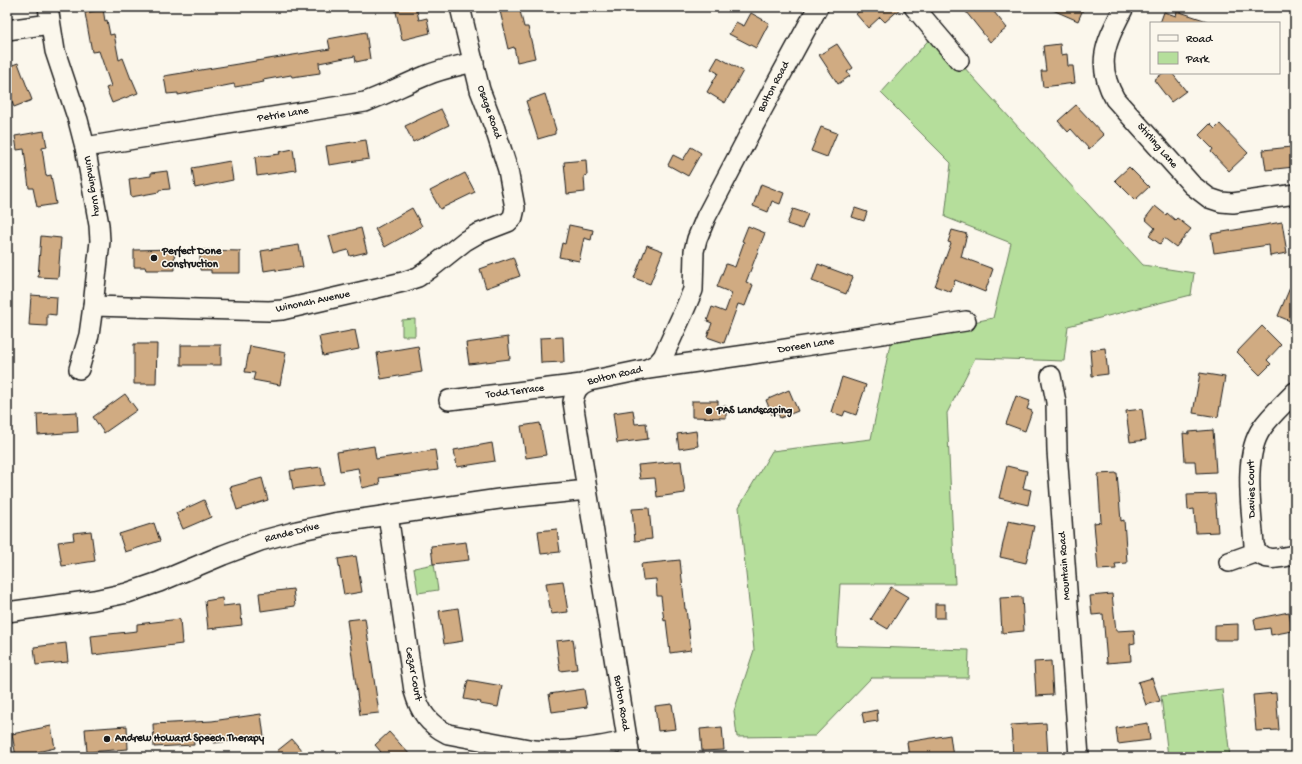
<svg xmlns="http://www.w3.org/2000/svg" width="1302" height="764" font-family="'Gochi Hand',sans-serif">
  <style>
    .green { fill: #b5de9b; stroke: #687d5c }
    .building { fill: #d0ab82; stroke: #1c1c1c }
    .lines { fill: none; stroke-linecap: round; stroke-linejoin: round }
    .minor-casing { stroke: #1c1c1c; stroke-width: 22 }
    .minor { stroke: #fbf7ec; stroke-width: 19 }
    .poi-dot { fill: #1c1c1c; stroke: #fbf7ec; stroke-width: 1.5 }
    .labels { text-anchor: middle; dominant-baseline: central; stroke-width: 3; stroke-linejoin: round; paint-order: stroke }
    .street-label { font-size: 11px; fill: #1c1c1c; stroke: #fbf7ec }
    .poi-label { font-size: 11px; font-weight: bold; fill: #1c1c1c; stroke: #fbf7ec; text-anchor: start }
  </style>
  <rect width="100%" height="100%" fill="#fbf7ec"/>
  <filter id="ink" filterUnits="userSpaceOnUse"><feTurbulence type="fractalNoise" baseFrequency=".025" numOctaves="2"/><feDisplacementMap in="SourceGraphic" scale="8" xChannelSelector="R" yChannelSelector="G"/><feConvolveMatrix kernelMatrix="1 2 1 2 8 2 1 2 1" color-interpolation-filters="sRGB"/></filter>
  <g filter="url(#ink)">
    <g class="green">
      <path d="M934 34 1143 265 1194 273 1191 295 1068 326 1064 361 975 358 947 413 955 584H840L836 646 969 650 968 678H871L815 736 737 737 734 711 754 650 739 507 772 451 871 439 891 339 993 318 1011 243 945 217 951 163 881 93Z"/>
      <path d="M415 319V336H402V320Z"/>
      <path d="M434 564 438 590 418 593 414 568Z"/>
      <path d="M1222 689 1230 757H1168L1161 696Z"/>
    </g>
    <g class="building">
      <path d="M395 7H416L419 20 427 18 430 33 402 40Z"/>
      <path d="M499 7H519L524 27H528L535 58 517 62 514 47 508 49 504 32H505Z"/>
      <path d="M864 7H902L885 22 880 17 868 28 856 14Z"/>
      <path d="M962 7H990L1007 28 990 42Z"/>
      <path d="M1046 7H1084L1078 21Z"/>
      <path d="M103 9 105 21 107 20 110 35 114 34 119 60 123 58 131 79H132L138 93 112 103 106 88 111 86 99 51 92 52 85 13Z"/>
      <path d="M1177 11 1207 21V23H1160L1164 12 1176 16Z"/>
      <path d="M751 13 769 23 756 48 729 34 736 22 744 26Z"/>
      <path d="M366 32 370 59 356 62 355 56 319 63 320 73 292 77 291 75 263 80 264 82 235 87 234 84 178 95V93L167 94 164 76 330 49 328 39Z"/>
      <path d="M837 44 853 68 847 72 850 76 838 84 819 55Z"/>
      <path d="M1060 44 1061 55 1067 54 1068 66H1073L1075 83 1043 87 1041 71H1046L1043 46Z"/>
      <path d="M718 57 743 71 725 103 707 92 718 73 711 69Z"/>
      <path d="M18 63 32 100 14 107 7 89V67Z"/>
      <path d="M1163 73H1172L1186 91 1171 102 1154 80Z"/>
      <path d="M545 94 556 130 555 131V134L538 139 526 101Z"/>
      <path d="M1076 105 1104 135 1089 149 1071 129 1068 132 1058 121Z"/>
      <path d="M441 109 449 125 413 142 405 126Z"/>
      <path d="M1210 124 1215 129 1220 124 1248 153 1229 171 1211 152 1213 149 1199 135Z"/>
      <path d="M821 127 837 133 827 157 811 151Z"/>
      <path d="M44 131 47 147 42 148 46 176 51 175 56 204 37 207 33 188H29L24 149 17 150 15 136Z"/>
      <path d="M366 140 369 159 329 165 326 146Z"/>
      <path d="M691 147 701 153 688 176 668 165 673 155 683 160Z"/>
      <path d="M1291 147 1294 167 1266 170 1263 150Z"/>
      <path d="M293 149 296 170 257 176 255 157 280 154 279 152Z"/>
      <path d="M586 160 587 175 584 176 585 192 567 194 564 162Z"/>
      <path d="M230 161 233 180 195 188 192 168Z"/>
      <path d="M1129 167 1149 187 1135 200 1115 180Z"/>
      <path d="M167 171 170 189 159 190V192L131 197 129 179 151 176V173Z"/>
      <path d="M465 173 475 192 440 209 430 191Z"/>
      <path d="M761 184 784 193 780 204 772 201 768 212 753 206Z"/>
      <path d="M1155 206 1166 215 1167 213 1175 220 1177 218 1191 229 1176 247 1164 238 1160 244 1149 236 1155 228 1145 219Z"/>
      <path d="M412 208 422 226 385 247 375 229Z"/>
      <path d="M855 208 867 212 864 221 852 217Z"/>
      <path d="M793 209 808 214 802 229 787 224Z"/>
      <path d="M1282 222 1287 253 1270 256 1269 245 1214 253 1211 234Z"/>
      <path d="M569 225 593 230 591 240 584 238 579 261 559 257 562 243 565 244Z"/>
      <path d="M748 226 765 233 746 282 753 285 745 306 738 304 724 343 707 337 712 323 707 321 712 307 725 312 732 293 717 287 726 264 735 267 744 242 742 241Z"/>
      <path d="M361 228 367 252 350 256 348 250 334 254 329 236Z"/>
      <path d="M952 230 967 234 961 257 993 269 985 292 955 280 951 292 935 286 951 243 948 242Z"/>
      <path d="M41 236 61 238 58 278 38 277Z"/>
      <path d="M299 245 303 267 276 271V269L264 271 261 251Z"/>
      <path d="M647 245 663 251 650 284 634 278Z"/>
      <path d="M174 249 175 270H146L145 267H134V250Z"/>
      <path d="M200 250 240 251V273H211V270H200Z"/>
      <path d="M513 257 520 276 486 288 480 269Z"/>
      <path d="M818 264 853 277 846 294 812 281Z"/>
      <path d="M1295 276V323L1278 316Z"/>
      <path d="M31 295 57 297 56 315 47 314V326L29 325Z"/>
      <path d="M1262 326 1281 345 1267 360 1271 364 1260 375 1237 352Z"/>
      <path d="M355 330 359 349 323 356 319 337Z"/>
      <path d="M508 337 510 359 469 364 466 343Z"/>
      <path d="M563 337 564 362 541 363 540 338Z"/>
      <path d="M134 344H157L156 384H134Z"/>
      <rect x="181" y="345" width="40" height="20"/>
      <path d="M250 346 286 353 280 385 253 380 255 373 245 372Z"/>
      <path d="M418 346 422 372 381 379 377 353Z"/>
      <path d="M1105 348 1108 374 1092 376 1090 350Z"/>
      <path d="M1200 373 1225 377 1218 417 1193 413Z"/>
      <path d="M842 377 866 385 856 415 845 411 843 416 831 412Z"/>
      <path d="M789 390 798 411 780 418 778 413 772 415 766 400Z"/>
      <path d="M125 394 137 410 104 433 93 417Z"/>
      <path d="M1016 396 1030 401 1027 409 1032 411 1025 431 1006 424Z"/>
      <path d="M692 401H718V406H726V418L692 417Z"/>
      <path d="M1142 409 1146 440 1130 442 1126 411Z"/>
      <path d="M633 410 635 424 646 423 648 439 617 443 613 413Z"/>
      <path d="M77 412 78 432 38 435 37 414Z"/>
      <path d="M540 423 546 455 526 458 521 426Z"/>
      <path d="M1213 430 1216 472 1196 473 1195 461H1185L1183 433 1189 434V432Z"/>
      <path d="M696 431 698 446 679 449 677 434Z"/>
      <path d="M492 443 495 461 457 467 454 450Z"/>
      <path d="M374 446 376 459 435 450 438 470 379 478 380 484 362 488 358 468 340 471 337 452Z"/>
      <path d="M681 461 685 493 657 497 655 478 640 479 638 465Z"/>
      <path d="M1007 466 1027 471 1023 488 1031 490 1028 505 999 498Z"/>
      <path d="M321 467 324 485 293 489 290 471Z"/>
      <path d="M1117 473 1121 521 1124 520 1127 563 1115 564 1116 569 1098 570 1094 523 1101 522 1098 474Z"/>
      <path d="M262 478 268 500 237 510 230 487Z"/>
      <path d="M1215 494 1218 532 1196 533 1194 509 1188 510 1187 495Z"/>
      <path d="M204 500 211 517 183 529 176 513Z"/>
      <path d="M649 508 652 539 635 541 632 509Z"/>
      <path d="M1008 521 1034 526 1026 563 1000 557Z"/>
      <path d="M154 523 160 541 125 552 119 534Z"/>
      <path d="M557 529 560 552 541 554 538 531Z"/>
      <path d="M91 531 95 561 62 566 58 542 74 540 73 533Z"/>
      <path d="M466 542 469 560 433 564 431 546Z"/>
      <path d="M356 556 362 592 344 595 338 559Z"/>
      <path d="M680 560 685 609H686L691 650 670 653 666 620 664 621 661 596H657L656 579 643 580 641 564Z"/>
      <path d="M563 581 568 612 551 614 546 583Z"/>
      <path d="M891 587 908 597 888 629 871 619Z"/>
      <path d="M293 589 295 606 261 611 259 593Z"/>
      <path d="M1112 594 1116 631 1134 630 1135 643 1130 644 1131 661 1107 663 1103 614 1092 615 1090 596Z"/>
      <path d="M1022 597 1024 631 1002 633 1000 598Z"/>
      <path d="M222 598 223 606 240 604 242 625 208 629 205 601Z"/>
      <rect x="935" y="604" width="10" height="14"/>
      <path d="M458 608 463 641 444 644 439 611Z"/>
      <path d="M1289 612 1292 631 1271 635 1270 628 1256 630 1254 619Z"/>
      <path d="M365 618 379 713 360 715 347 620Z"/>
      <path d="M180 619 182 644 93 655 91 636 137 631V624Z"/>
      <path d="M1238 624V640H1215V625Z"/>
      <path d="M573 639 577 669 560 671 556 641Z"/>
      <path d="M66 643 68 662 36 665 34 647Z"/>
      <path d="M1051 661 1053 695 1036 696 1034 662Z"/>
      <path d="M1152 678 1160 701 1146 705 1138 682Z"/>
      <path d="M468 680 502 686 498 707 480 704 481 702 464 699Z"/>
      <path d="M584 689 587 707 552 712 549 694Z"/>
      <path d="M1276 693 1279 730 1256 731 1253 695Z"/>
      <path d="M672 704 676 729 658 731 655 706Z"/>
      <path d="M877 710 878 721 864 723 862 713Z"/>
      <path d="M261 714 264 737 214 743 213 734 193 735 194 745 154 747 153 724 212 721Z"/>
      <path d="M1046 723 1048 757H1013L1011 725Z"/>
      <path d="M1148 723 1150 740 1118 744 1116 728Z"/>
      <path d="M51 726 55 748 37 752V756L31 757H16L12 734Z"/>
      <path d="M127 726 128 749 87 752 85 729Z"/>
      <path d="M722 727 724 750 702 751 700 729Z"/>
      <path d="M389 732 412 757H375L381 752 375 745Z"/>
      <path d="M950 735 953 757H909L907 742Z"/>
      <path d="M292 739 307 757H282L277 751Z"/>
    </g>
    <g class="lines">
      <defs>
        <g id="minor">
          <path d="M48 7 55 51 78 120 85 147 99 225 100 241 93 306 89 335 79 369"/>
          <path d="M914 7 959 60"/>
          <path d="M1124 7C1107 41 1094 62 1115 99L1192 185 1209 198 1221 202 1233 203 1295 194"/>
          <path d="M7 30 50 24"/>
          <path d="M85 147 365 102C385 95 405 84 425 76 441 69 458 66 474 62"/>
          <path d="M93 306 269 311 282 310 403 282 418 277 431 268 465 241 477 234 508 222 513 217 515 208 508 170 495 129 480 90 460 7"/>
          <path d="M648 369 746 355 966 321"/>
          <path d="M1051 376 1056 402 1057 451 1079 757"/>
          <path d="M449 400 582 384"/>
          <path d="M388 515 414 691C420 712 428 724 448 734L534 750C566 753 596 747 628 741"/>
          <path d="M1257 552 1254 545C1252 512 1242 456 1262 428 1271 415 1284 404 1295 392"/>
          <path d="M1229 562 1257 552C1268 563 1281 557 1295 555"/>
          <path d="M7 612 94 600 127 593 159 582 223 555 260 541 297 531 334 523 499 499 587 490"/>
          <path d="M630 757 573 402C575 391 578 385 589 381L647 369 657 364 663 357 684 311 693 290 694 251 697 239 706 217 762 110 818 7"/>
        </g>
      </defs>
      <use href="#minor" class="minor-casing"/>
      <use href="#minor" class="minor"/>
    </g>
  </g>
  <g class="poi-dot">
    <circle cx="154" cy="258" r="4"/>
    <circle cx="709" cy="411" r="4"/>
    <circle cx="107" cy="739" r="4"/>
  </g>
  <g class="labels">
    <g class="street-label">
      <text transform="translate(774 87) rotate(-62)">Bolton Road</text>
      <text transform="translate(489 112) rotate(71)">Osage Road</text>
      <text transform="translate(283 115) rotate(-9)">Petrie Lane</text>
      <text transform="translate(1157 146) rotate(49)">Stirling Lane</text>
      <text transform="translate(92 186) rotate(80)">Winding Way</text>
      <text transform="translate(313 302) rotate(-12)">Winonah Avenue</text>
      <text transform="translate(806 346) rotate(-9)">Doreen Lane</text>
      <text transform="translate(615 376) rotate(-13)">Bolton Road</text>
      <text transform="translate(515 392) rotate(-7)">Todd Terrace</text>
      <text transform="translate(1252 489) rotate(-91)">Davies Court</text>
      <text transform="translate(292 533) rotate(-14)">Rande Drive</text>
      <text transform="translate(1065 566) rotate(-94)">Mountain Road</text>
      <text transform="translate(413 674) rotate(79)">Cezar Court</text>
      <text transform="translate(621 703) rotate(81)">Bolton Road</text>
    </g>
    <g class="poi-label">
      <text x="162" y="252">Perfect Done<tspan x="162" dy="13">Construction</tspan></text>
      <text x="717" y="411">PAS Landscaping</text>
      <text x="115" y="739">Andrew Howard Speech Therapy</text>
    </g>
  </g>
  <rect width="1302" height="764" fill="none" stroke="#fbf7ec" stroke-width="24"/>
  <rect x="12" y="12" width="1278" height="740" fill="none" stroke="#1c1c1c" stroke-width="1.5" filter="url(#ink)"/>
  <rect x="1150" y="22" width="130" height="52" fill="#fbf7ec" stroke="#a29f99"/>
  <rect x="1158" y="35" width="20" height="6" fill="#fbf7ec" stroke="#a29f99"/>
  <text x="1186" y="42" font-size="12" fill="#1c1c1c">Road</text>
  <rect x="1158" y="52" width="20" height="12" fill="#b5de9b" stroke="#a29f99"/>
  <text x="1186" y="62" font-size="12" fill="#1c1c1c">Park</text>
</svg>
